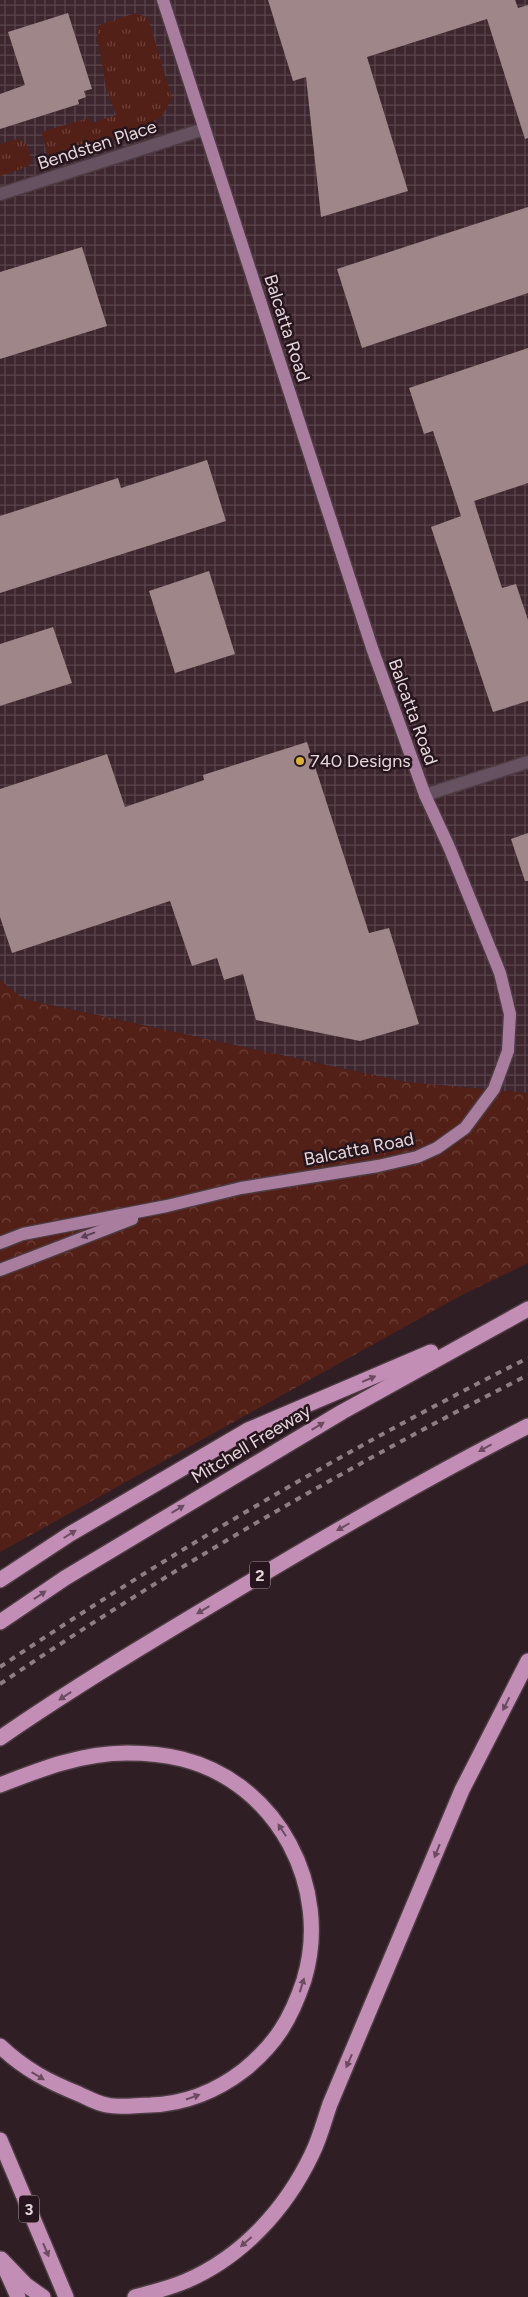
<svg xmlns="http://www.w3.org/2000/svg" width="528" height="2297" font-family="Figtree,sans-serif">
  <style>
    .industrial { fill: url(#industrial-grid) }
    .grass { fill: url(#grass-tufts) }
    .forest { fill: url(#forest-crowns) }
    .building { fill: #9f8688 }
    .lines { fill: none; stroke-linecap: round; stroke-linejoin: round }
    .street-casing { stroke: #4d3b42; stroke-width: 15 }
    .primary-casing { stroke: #4d3b42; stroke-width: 15 }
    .highway-casing { stroke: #4d3b42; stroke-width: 18 }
    .street { stroke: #665161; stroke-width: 12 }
    .primary { stroke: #a87d9d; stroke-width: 12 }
    .highway { stroke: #c28eb5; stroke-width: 15 }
    .rail { stroke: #8e7e84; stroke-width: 4; stroke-dasharray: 6 6; stroke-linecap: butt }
    .oneway { fill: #5a3f50 }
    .oneway2 { fill: #6c4b61 }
    .poi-dot { fill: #ddb133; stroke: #26151c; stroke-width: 2 }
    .labels { text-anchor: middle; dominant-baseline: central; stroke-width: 5; stroke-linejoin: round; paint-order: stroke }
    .shield { fill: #26151c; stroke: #aa9ca1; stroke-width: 1 }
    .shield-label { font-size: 16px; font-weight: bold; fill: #e3d6da }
    .street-label { font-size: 18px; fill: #e3d6da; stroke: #26151c }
    .poi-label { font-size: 18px; fill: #e3d6da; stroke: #26151c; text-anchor: start }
  </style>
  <defs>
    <pattern id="industrial-grid" width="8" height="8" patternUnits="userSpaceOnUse" patternTransform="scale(1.25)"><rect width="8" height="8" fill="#3e262f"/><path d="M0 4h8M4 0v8" fill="none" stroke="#5a454d"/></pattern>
    <pattern id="grass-tufts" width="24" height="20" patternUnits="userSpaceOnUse" patternTransform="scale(1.25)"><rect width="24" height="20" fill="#532017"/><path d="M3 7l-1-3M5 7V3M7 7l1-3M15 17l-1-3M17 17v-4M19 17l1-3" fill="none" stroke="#6c4038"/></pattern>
    <pattern id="forest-crowns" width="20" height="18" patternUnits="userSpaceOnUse" patternTransform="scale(1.25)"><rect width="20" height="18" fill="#532017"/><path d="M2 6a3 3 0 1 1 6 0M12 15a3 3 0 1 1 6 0" fill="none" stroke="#6c4038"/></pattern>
  </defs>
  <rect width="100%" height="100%" fill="#301e25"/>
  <path class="industrial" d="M0 0H528V1093L405 1082 23 999 0 980Z"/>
  <g class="grass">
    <path d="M136 13 148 18 172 98 162 116 149 124 59 157 48 156 42 135 44 131 89 118 91 123 116 115 106 89 97 32 99 25Z"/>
    <path d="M17 139 26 143 31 159 29 166 0 176V144Z"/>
  </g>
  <path class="forest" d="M0 980 23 999 405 1082 528 1093V1263L460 1296 0 1552Z"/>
  <g class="building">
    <path d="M268 0H515L518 8 528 5V138L525 139 487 19 367 57 408 191 321 217 306 77 293 81Z"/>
    <path d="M68 13 92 89 84 91 86 97 78 100 79 104 0 129V94L25 85 8 32Z"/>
    <path d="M528 207V293L362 348 337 269Z"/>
    <path d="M82 247 107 326 0 359V272Z"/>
    <path d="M528 348V483L474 501 502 588 516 584 528 620V701L493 712 431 527 461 516 433 431 424 434 409 388Z"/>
    <path d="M207 460 226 521 0 593V516L118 478 121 488Z"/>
    <path d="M209 571 235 654 175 673 149 591Z"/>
    <path d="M53 627 72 683 0 706V644Z"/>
    <path d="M307 742 369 933 389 928 419 1024 360 1041 256 1020 243 974 224 980 217 958 192 966 170 901 12 953 0 917V789L107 754 125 807 204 780 203 775Z"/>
    <path d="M528 833V881H525L511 839Z"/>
  </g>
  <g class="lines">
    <defs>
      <g id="street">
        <path d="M0 194 204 129"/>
        <path d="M425 795 528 762"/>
      </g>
      <g id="primary">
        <path d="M0 1243 23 1234 167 1206 241 1188 378 1166 417 1157 437 1148 465 1128 494 1089 508 1051 510 1014 500 973 449 847 425 795 372 648 163 0"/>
        <path d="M0 1270 132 1219"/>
      </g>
      <g id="highway">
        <path d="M0 1580 70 1534 248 1430 431 1352"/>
        <path d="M0 1622 65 1578 342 1412 528 1309"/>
        <path d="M0 1738C74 1687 151 1641 228 1595 326 1536 426 1478 528 1426"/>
        <path d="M0 1785C41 1769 82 1753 127 1753 144 1753 166 1755 182 1759 278 1783 332 1888 304 1980 291 2019 276 2044 244 2070 217 2091 184 2104 150 2105 136 2105 120 2108 107 2105 98 2104 88 2098 79 2094 49 2082 24 2069 0 2046"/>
        <path d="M0 2140 66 2297"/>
        <path d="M1 2259 26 2285 43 2297"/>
        <path d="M5 2268 18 2297"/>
        <path d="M135 2297C152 2292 170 2288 186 2281 242 2257 286 2209 312 2154 320 2138 324 2121 330 2104L462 1790 528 1661"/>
      </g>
    </defs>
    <use href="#street" class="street-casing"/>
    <use href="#primary" class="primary-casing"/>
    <use href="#highway" class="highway-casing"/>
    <use href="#street" class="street"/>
    <use href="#primary" class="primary"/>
    <use href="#highway" class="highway"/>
    <g class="rail">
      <path d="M0 1667C170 1553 346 1449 528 1358"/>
      <path d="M0 1684C169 1570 346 1467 528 1375"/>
    </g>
  </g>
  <defs><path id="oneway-solid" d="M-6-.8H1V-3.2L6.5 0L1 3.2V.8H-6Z" transform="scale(1.25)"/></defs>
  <use class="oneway" href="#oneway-solid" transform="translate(88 1235) rotate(160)"/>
  <g class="oneway2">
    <use href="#oneway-solid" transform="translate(369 1379) rotate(-23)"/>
    <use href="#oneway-solid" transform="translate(318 1426) rotate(-31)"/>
    <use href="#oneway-solid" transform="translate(485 1448) rotate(151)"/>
    <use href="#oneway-solid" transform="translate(178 1509) rotate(-31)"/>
    <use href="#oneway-solid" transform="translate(343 1527) rotate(150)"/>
    <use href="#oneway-solid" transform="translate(70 1534) rotate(-32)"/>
    <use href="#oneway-solid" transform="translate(40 1595) rotate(-34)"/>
    <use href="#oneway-solid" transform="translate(203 1610) rotate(149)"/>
    <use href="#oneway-solid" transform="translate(65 1696) rotate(147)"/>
    <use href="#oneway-solid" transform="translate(506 1704) rotate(117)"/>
    <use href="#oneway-solid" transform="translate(282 1830) rotate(-123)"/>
    <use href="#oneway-solid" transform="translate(437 1851) rotate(112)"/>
    <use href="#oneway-solid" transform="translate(302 1985) rotate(-73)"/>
    <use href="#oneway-solid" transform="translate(349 2061) rotate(114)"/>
    <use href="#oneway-solid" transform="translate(38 2076) rotate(31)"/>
    <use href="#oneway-solid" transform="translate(193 2097) rotate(-19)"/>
    <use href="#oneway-solid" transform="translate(246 2242) rotate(139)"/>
    <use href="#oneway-solid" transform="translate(46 2250) rotate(67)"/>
  </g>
  <circle class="poi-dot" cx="300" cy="761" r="5"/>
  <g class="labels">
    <g class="shield">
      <rect x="250" y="1561.5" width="20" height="27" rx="4"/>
      <rect x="19" y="2195.5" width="20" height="27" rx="4"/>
    </g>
    <g class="shield-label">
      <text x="260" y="1575">2</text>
      <text x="29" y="2209">3</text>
    </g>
    <g class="street-label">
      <text transform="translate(97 145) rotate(-18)">Bendsten Place</text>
      <text transform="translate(287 328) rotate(72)">Balcatta Road</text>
      <text transform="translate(413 712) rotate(70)">Balcatta Road</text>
      <text transform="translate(359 1149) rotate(-11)">Balcatta Road</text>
      <text transform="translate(251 1444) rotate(-31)">Mitchell Freeway</text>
    </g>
    <g class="poi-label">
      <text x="310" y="761">740 Designs</text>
    </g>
  </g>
</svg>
